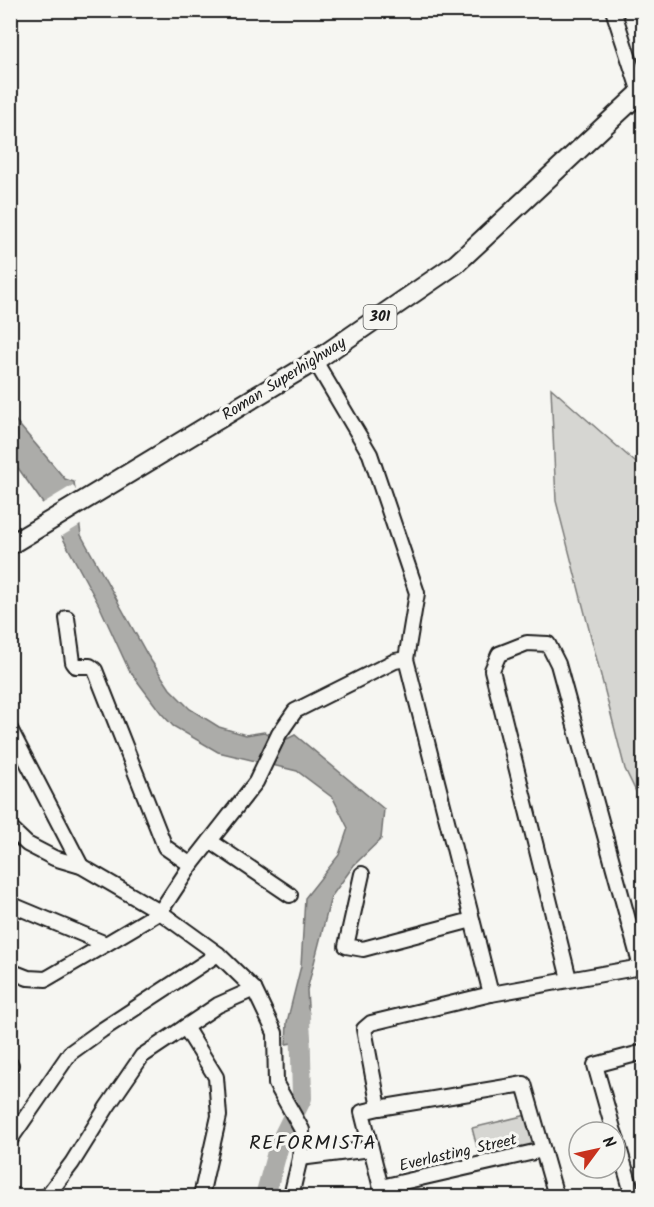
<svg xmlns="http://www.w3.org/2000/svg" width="654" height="1207" font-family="Kalam,sans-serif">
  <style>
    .green { fill: #d6d6d2; stroke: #797977; stroke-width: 1.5 }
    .water { fill: #acaca9; stroke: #727271; stroke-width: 1.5 }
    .pier { fill: #f6f6f2 }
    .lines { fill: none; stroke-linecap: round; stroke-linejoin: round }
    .river { stroke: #acaca9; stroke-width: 20 }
    .minor-casing { stroke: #1c1c1c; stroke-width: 18 }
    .major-casing { stroke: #1c1c1c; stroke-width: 22 }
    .minor { stroke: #f6f6f2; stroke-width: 14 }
    .major { stroke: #f6f6f2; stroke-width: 18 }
    .labels { text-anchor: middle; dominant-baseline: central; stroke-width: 6; stroke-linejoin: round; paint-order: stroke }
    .shield { fill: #f6f6f2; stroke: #5d5d5c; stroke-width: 1.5 }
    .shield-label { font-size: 15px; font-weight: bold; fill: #1c1c1c }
    .street-label { font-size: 16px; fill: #1c1c1c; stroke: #f6f6f2 }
    .quarter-label { font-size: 20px; letter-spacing: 1.5px; fill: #1c1c1c; stroke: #f6f6f2 }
  </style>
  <rect width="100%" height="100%" fill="#f6f6f2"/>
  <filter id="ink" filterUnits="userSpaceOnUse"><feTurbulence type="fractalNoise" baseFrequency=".0167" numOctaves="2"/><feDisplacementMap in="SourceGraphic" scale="12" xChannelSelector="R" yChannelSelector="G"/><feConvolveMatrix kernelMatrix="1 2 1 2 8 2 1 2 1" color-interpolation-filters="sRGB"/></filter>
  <g filter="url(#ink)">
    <g class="green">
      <path d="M551 388 643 469V806L625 769 556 501Z"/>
      <path d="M527 1115 534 1146 480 1159 472 1128Z"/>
    </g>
    <path class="water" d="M10 414 65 479 74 482 81 535 148 656 170 689 190 709 219 727 246 735 264 732 285 740 295 735 384 809 381 839 354 865 331 897 307 990 310 1040 286 1044 287 1022 301 966 305 898 339 855 348 828 333 798 297 771 218 752 173 726 161 713 129 670 100 607 47 509 11 458Z"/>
    <path class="pier" d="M73 485 78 494 82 524 59 538 40 505Z"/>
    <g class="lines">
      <path class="river" d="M265 1196 279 1145 302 1098 300 1015"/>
      <defs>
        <g id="minor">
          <path d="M613 10 644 105"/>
          <path d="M315 361 370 454 417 593 406 659 491 994 371 1023 364 1029 379 1108 362 1112 383 1196"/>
          <path d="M67 618 73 662 76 666H90L95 670 165 847 191 865"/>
          <path d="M10 729 81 866"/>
          <path d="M10 828 27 844 54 858 81 866 160 912 218 954 254 989 275 1033 276 1084 302 1130 300 1158 291 1196"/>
          <path d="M210 841 290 895"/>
          <path d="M362 874 346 946 363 949 472 920"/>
          <path d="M10 904 106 944 160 912 191 865 256 782 279 734 295 711 395 661 406 659"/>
          <path d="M10 971 28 978 46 979 106 944"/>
          <path d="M569 979 492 670 499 654 527 643 548 644 558 664 641 967"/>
          <path d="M491 994 641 967 644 974"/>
          <path d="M185 1027 216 1077 219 1116 201 1196"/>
          <path d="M10 1065H11"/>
          <path d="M379 1108 524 1084 556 1196"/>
          <path d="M614 1132 595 1065 644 1052"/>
          <path d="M615 1134 631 1189 629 1196"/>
          <path d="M10 1140 70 1053 102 1030 218 954"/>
          <path d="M300 1158 371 1149"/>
          <path d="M381 1187 543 1150"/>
          <path d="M47 1196 72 1163 107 1107 142 1056 218 1005 254 989"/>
        </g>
        <path id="major" d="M10 545 315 361 456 264 644 89"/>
      </defs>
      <use href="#minor" class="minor-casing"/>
      <use href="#major" class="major-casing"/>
      <use href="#minor" class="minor"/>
      <use href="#major" class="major"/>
    </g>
  </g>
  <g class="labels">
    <rect class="shield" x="363.5" y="305" width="33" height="24" rx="4.5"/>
    <g class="shield-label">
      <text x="380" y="317">301</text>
    </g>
    <g class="street-label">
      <text transform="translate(284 379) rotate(-32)">Roman Superhighway</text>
      <text transform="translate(458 1153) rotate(-13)">Everlasting Street</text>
    </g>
    <g class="quarter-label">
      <text x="313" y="1144">REFORMISTA</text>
    </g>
  </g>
  <rect width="654" height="1207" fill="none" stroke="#f6f6f2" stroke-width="36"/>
  <rect x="18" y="18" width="618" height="1171" fill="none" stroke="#1c1c1c" stroke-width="2" filter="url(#ink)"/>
  <g transform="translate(597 1150) rotate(57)"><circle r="28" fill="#f6f6f2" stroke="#9f9f9c" stroke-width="1.5"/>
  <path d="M0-4.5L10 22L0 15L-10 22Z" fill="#c8321e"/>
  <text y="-9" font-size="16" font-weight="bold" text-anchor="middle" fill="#1c1c1c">N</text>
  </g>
</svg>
